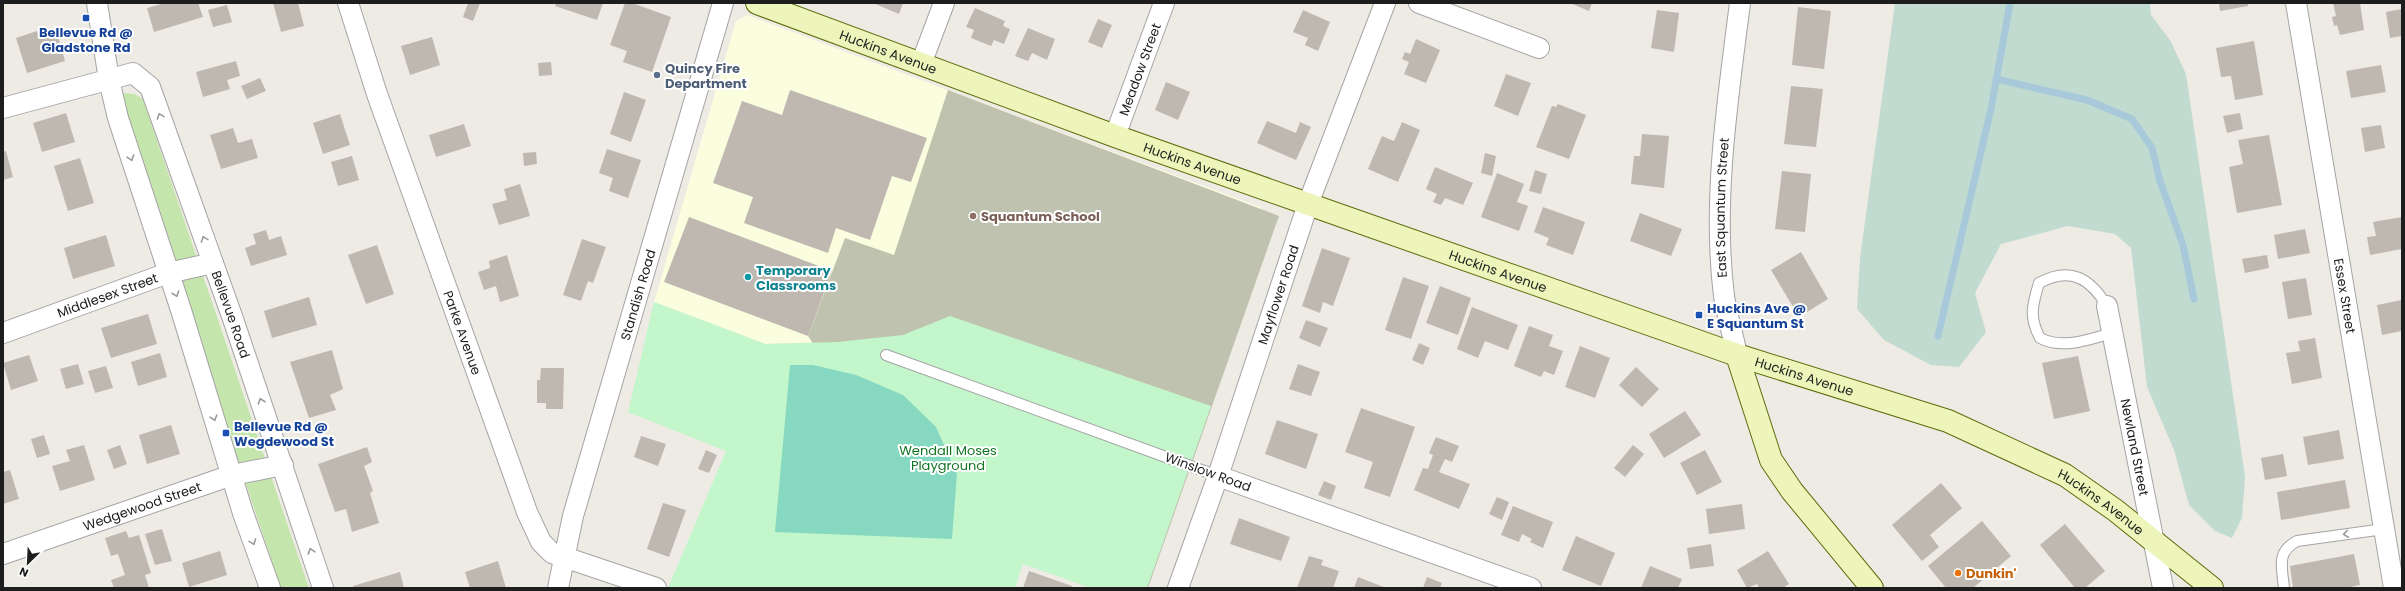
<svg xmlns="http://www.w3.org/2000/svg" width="2405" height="591" font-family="Poppins,sans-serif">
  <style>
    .education { fill: #fafdde }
    .construction { fill: #c0c2b0 }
    .grass { fill: #c4e5ac }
    .wetland { fill: #c2dbd1 }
    .park { fill: #c3f6cb }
    .pitch { fill: #86d9c0 }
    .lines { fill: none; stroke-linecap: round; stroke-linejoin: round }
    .stream { stroke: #a7c9d9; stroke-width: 7 }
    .building { fill: #beb8b1 }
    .lane-casing { stroke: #a4a4a4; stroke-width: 12 }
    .street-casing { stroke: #a4a4a4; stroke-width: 22 }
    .secondary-casing { stroke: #5b6d0b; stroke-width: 24 }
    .lane { stroke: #fff; stroke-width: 10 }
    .street { stroke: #fff; stroke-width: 20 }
    .secondary { stroke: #edf5ba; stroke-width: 22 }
    .oneway { stroke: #999 }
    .transit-dot { fill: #1a4fb4; stroke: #fff; stroke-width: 1.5 }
    .service-dot { fill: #5c6f8a; stroke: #fff; stroke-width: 1.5 }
    .education-dot { fill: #8d6e63; stroke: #fff; stroke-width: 1.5 }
    .culture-dot { fill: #0f9aa8; stroke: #fff; stroke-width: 1.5 }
    .food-dot { fill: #e8710a; stroke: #fff; stroke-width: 1.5 }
    .labels { text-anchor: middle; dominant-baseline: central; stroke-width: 4; stroke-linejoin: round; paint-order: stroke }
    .transit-label { font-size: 13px; font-weight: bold; fill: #164399; stroke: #fff; text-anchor: start }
    .street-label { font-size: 13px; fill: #1d1d1d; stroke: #fff }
    .service-label { font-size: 13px; font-weight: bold; fill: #4e5e75; stroke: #fff; text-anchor: start }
    .education-label { font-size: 13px; font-weight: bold; fill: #785e54; stroke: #fff; text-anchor: start }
    .culture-label { font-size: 13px; font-weight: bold; fill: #0d838f; stroke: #fff; text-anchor: start }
    .park-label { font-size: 13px; fill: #127522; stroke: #fff }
    .food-label { font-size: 13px; font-weight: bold; fill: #c56008; stroke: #fff; text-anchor: start }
  </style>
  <rect width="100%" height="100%" fill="#eeebe4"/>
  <path class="education" d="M747 15 1260 207 1276 225 1211 406 837 342 765 344 654 302 736 21Z"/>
  <path class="construction" d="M948 90 1279 216 1148 588H1091L945 533 808 336 845 238 894 255Z"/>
  <path class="grass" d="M123 93 134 94 143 99 309 588H281L117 102Z"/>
  <path class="wetland" d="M1895 3H2150L2151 15 2170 40 2186 74 2245 477 2242 518 2232 538 2215 531 2189 505 2174 450 2147 387 2131 248 2115 234 2068 226 2001 244 1975 293 1986 332 1959 367 1931 365 1884 340 1857 309 1860 258Z"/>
  <path class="park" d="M654 302 765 344 837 342 903 335 950 316 1211 406 1147 588H1091L1023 564 1015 588H668L726 451 628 412Z"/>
  <path class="pitch" d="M790 365H813L856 375 903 395 936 427 957 474 952 539 775 532Z"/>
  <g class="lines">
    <g class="stream">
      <path d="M1996 79 2087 100 2132 119 2152 148 2160 181 2183 245 2194 299"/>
      <path d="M1938 336 1991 109 2010 3"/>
    </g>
  </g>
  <g class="building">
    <path d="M165 3H198L203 17 154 32 147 8Z"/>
    <path d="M273 3H298L304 26 281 32Z"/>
    <path d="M468 3H480L473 21 463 17Z"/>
    <path d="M556 3H603L597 20 555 6Z"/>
    <path d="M625 3H632L671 17 652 72 623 62 627 51 610 45Z"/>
    <path d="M873 3H903L899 14Z"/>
    <path d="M1570 3H1592L1589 11Z"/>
    <path d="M2219 3H2248V6L2220 11Z"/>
    <path d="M2333 3H2360L2364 30 2340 35 2337 25 2334 26 2332 17 2336 16Z"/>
    <path d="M227 5 232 22 213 27 208 10Z"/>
    <path d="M1798 7 1831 11 1824 69 1792 65Z"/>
    <path d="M975 8 1005 21 1003 26 1010 29 1004 44 994 40 991 46 971 38 974 30 966 27Z"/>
    <path d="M2402 9V36L2390 38 2386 12Z"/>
    <path d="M1303 10 1330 22 1318 51 1305 45 1308 38 1293 32Z"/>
    <path d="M1657 10 1679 13 1674 52 1651 48Z"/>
    <path d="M1098 19 1112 25 1102 48 1088 42Z"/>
    <path d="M1028 28 1055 39 1047 60 1032 53 1028 61 1015 56Z"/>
    <path d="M37 31 40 39 57 33 65 61 27 73 16 38Z"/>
    <path d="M432 37 440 65 410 75 401 46Z"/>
    <path d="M1416 39 1440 50 1426 83 1404 74 1409 62 1402 59 1405 52 1410 54Z"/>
    <path d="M2254 41 2263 95 2235 100 2231 76 2221 77 2216 48Z"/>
    <path d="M236 61 240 76 227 80 230 89 203 97 196 72Z"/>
    <path d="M551 62 552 75 539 76 538 63Z"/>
    <path d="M2381 65 2386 92 2351 98 2346 71Z"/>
    <path d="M1506 74 1531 83 1518 116 1494 106Z"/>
    <path d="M260 78 266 91 247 99 241 86Z"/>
    <path d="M1166 82 1190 92 1178 120 1155 110Z"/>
    <path d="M1791 86 1823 89 1816 147 1784 144Z"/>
    <path d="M790 90 927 138 911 182 892 176 870 240 836 228 828 253 744 223 753 197 713 183 742 101 782 115Z"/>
    <path d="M624 92 646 100 631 142 610 134Z"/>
    <path d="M1558 104 1586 115 1569 159 1536 147 1552 106 1556 107Z"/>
    <path d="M66 113 75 142 42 152 33 123Z"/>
    <path d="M2240 113 2243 129 2227 133 2223 116Z"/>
    <path d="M340 114 350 145 323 154 313 123Z"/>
    <path d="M1267 121 1296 133 1300 122 1311 127 1296 160 1257 143Z"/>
    <path d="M1402 122 1420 130 1398 182 1368 169 1382 136 1394 141Z"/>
    <path d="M464 124 471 146 436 157 429 135Z"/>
    <path d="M2381 125 2385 148 2365 152 2361 128Z"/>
    <path d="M233 128 238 143 252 139 258 158 221 169 210 135Z"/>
    <path d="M1642 134 1669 136 1664 188 1631 184 1634 156H1640Z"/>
    <path d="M2269 135 2282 205 2237 213 2229 167 2243 164 2238 140Z"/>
    <path d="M607 149 641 160 628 198 609 191 613 178 599 173Z"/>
    <path d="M6 151 13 177 3 180V152Z"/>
    <path d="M536 152 537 164 524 166 523 153Z"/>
    <path d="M1485 153 1496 156 1492 176 1481 173Z"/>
    <path d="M352 156 359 180 338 186 331 162Z"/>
    <path d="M80 158 94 203 68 211 54 166Z"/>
    <path d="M1435 167 1473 183 1463 205 1445 198 1441 205 1433 202 1437 194 1426 189Z"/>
    <path d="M1535 170 1547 174 1541 194 1529 191Z"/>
    <path d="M1782 171 1811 174 1805 232 1775 229Z"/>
    <path d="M1497 173 1524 184 1517 202 1528 206 1519 231 1481 217Z"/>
    <path d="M520 184 530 216 499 225 492 204 507 200 504 189Z"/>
    <path d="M1543 207 1585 222 1573 255 1546 245 1549 238 1534 232Z"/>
    <path d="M1640 213 1682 229 1671 256 1630 241Z"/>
    <path d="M689 217 832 271 808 336 664 282Z"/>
    <path d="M2402 217V249L2370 255 2367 237 2376 236 2373 222Z"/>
    <path d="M2305 229 2310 253 2278 259 2274 235Z"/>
    <path d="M266 230 269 240 281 236 287 255 251 266 245 248 256 244 253 234Z"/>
    <path d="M106 235 115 266 73 279 64 248Z"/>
    <path d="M582 239 606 247 593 283 588 281 581 301 563 295Z"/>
    <path d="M377 245 394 294 366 304 348 255Z"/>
    <path d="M1322 248 1350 258 1333 306 1323 302 1320 313 1302 306Z"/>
    <path d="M1801 252 1828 299 1799 317 1771 270Z"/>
    <path d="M507 255 519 296 500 302 496 286 484 290 478 272 490 268 489 261Z"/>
    <path d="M2267 255 2269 268 2245 273 2242 259Z"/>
    <path d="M1403 277 1429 286 1411 339 1385 330Z"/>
    <path d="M2306 278 2312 315 2288 319 2282 282Z"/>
    <path d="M1440 286 1471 298 1458 335 1426 323Z"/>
    <path d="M309 297 317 325 272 338 264 311Z"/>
    <path d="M2402 300V331L2382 335 2377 305Z"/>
    <path d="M1472 307 1518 325 1508 350 1485 341 1478 358 1457 349Z"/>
    <path d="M148 314 157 344 111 358 101 328Z"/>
    <path d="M1306 320 1328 328 1320 347 1299 338Z"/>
    <path d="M1529 326 1553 335 1549 346 1563 351 1554 375 1544 371 1541 377 1514 366Z"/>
    <path d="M2315 338 2322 378 2292 384 2286 353 2300 351 2298 341Z"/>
    <path d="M1419 343 1430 348 1423 365 1412 360Z"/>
    <path d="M1580 346 1610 358 1595 398 1565 387Z"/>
    <path d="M332 350 343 389 330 395 336 410 309 418 290 362Z"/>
    <path d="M160 353 167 377 138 386 131 362Z"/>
    <path d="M29 355 38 381 11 390 3 363Z"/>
    <path d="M2078 356 2090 411 2054 419 2042 363Z"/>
    <path d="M78 364 84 384 66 389 60 369Z"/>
    <path d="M1298 364 1320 372 1311 396 1289 389Z"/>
    <path d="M106 366 113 388 95 393 88 371Z"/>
    <path d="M1636 367 1659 389 1642 407 1619 385Z"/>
    <path d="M541 368H564L563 409H546V403H537V380H540Z"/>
    <path d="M1361 408 1415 427 1390 497 1364 488 1373 462 1345 452Z"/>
    <path d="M1685 411 1701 435 1664 458 1649 434Z"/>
    <path d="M1277 420 1318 434 1306 469 1265 454Z"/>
    <path d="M171 425 180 454 147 464 139 435Z"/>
    <path d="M2339 430 2344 459 2308 465 2303 437Z"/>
    <path d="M44 435 50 454 37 458 31 439Z"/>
    <path d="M641 436 666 444 658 466 634 457Z"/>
    <path d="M1436 437 1459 446 1452 462 1445 459 1439 472 1470 484 1459 509 1414 490 1423 468 1428 469 1433 455 1429 453Z"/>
    <path d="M84 445 95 480 60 491 52 466 70 461 66 450Z"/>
    <path d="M120 445 127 464 114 469 107 450Z"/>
    <path d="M1633 445 1644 454 1625 477 1614 468Z"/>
    <path d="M367 447 372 462 364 466 373 491 370 493 379 523 352 532 346 509 335 512 318 464Z"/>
    <path d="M706 450 717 455 709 473 698 469Z"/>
    <path d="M1705 450 1722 482 1697 495 1680 463Z"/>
    <path d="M2283 454 2287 476 2265 480 2261 458Z"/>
    <path d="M10 470 19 499 3 504V472Z"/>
    <path d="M2345 480 2350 508 2281 520 2277 492Z"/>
    <path d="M1324 481 1336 486 1331 500 1318 495Z"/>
    <path d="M1941 483 1962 508 1930 535 1939 547 1922 561 1892 525Z"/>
    <path d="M1497 497 1509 502 1502 520 1489 514Z"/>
    <path d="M663 503 686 510 669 557 647 549Z"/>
    <path d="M1742 504 1745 529 1709 534 1706 509Z"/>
    <path d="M1513 506 1553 522 1543 548 1530 542 1532 539 1522 534 1519 542 1501 535Z"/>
    <path d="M1239 518 1290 537 1281 561 1230 544Z"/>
    <path d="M1982 521 2011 556 1973 588H1946L1928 566Z"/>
    <path d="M2065 524 2105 571 2085 588H2075L2040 545Z"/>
    <path d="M162 529 172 561 155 565 145 534Z"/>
    <path d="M126 531 129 538 139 535 151 573 145 575 149 588H114L111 580 125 575 118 554 111 556 105 538Z"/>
    <path d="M1576 536 1615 553 1601 586 1562 570Z"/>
    <path d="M1711 544 1714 566 1690 569 1687 548Z"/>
    <path d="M220 551 227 575 189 587 182 563Z"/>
    <path d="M1768 551 1789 584 1783 588H1759L1757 584 1747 588 1737 570Z"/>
    <path d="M2354 554 2360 585 2345 588H2293L2290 566Z"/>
    <path d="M1309 556 1323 560 1321 565 1339 571 1333 588H1297Z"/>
    <path d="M498 561 506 588H470L465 572Z"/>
    <path d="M1650 566 1682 579 1678 588H1641Z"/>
    <path d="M1029 571 1072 586 1071 588H1023Z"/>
    <path d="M400 572 404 588H354L353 586Z"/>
    <path d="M1358 577 1386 588H1354Z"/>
    <path d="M1427 577 1442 583 1440 588H1423Z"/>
  </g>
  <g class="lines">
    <defs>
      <g id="lane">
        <path d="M2107 306C2090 278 2070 266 2039 283 2032 306 2029 317 2040 338 2063 350 2090 339 2112 333"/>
        <path d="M886 355 1218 476"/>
        <path d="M2284 588C2282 567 2276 552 2297 541L2384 529"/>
      </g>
      <g id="street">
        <path d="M97 3 109 80 118 118 181 310 243 513 270 588"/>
        <path id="s1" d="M348 3 377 94 527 512 541 542 552 553 656 588"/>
        <path d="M1419 3 1539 48"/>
        <path id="s2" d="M2296 3 2394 588"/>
        <path d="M921 64 944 3"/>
        <path id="s3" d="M3 108 133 73 150 87 233 319 323 588"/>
        <path id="s4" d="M1115 136 1164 3"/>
        <path id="s5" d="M2107 306 2163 588"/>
        <path id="s6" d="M3 333 168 273 213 263"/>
        <path id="s7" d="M1737 355C1733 335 1727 315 1724 296 1712 200 1728 98 1740 3"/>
        <path d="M1218 476 1531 588"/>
        <path id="s8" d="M3 554 232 475 283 465"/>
        <path id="s9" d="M558 588 573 516 723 3"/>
        <path id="s10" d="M1178 588 1218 476 1308 204 1385 3"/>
      </g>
      <g id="secondary">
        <path id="s11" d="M757 3 1115 136 1308 204 1737 355 1948 421 2065 475 2115 510 2212 588"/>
        <path d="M1737 355 1771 460 1792 491 1872 588"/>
      </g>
    </defs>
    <use href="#lane" class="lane-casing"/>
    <use href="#street" class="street-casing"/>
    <use href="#secondary" class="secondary-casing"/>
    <use href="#lane" class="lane"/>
    <use href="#street" class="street"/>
    <use href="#secondary" class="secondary"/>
  </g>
  <defs><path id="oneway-chevron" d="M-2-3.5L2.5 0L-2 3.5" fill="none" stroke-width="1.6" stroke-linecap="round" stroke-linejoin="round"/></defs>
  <g class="oneway">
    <use href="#oneway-chevron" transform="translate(160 116) rotate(-110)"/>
    <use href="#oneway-chevron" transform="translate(131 158) rotate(72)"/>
    <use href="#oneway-chevron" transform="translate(204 239) rotate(-110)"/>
    <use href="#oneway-chevron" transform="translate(176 294) rotate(71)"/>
    <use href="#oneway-chevron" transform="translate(261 401) rotate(-109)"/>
    <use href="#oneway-chevron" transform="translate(214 418) rotate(73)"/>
    <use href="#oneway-chevron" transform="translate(2346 534) rotate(172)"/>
    <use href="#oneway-chevron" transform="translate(253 542) rotate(70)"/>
    <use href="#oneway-chevron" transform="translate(311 551) rotate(-108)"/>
  </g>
  <g class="transit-dot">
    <rect x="82" y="14" width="8" height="8" rx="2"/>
    <rect x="1695" y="311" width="8" height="8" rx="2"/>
    <rect x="222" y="429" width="8" height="8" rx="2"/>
  </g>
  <circle class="service-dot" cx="657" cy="75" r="4"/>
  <circle class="education-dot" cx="973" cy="216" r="4"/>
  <circle class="culture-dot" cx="748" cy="277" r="4"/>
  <circle class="food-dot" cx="1958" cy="573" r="4"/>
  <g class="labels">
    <g class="transit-label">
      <text x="86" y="32" text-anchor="middle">Bellevue Rd @<tspan x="86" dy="15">Gladstone Rd</tspan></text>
      <text x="1707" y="308">Huckins Ave @<tspan x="1707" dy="15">E Squantum St</tspan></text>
      <text x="234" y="426">Bellevue Rd @<tspan x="234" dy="15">Wegdewood St</tspan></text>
    </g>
    <g class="street-label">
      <text stroke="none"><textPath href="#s11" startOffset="140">Huckins Avenue</textPath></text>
      <text stroke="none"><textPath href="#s4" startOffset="71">Meadow Street</textPath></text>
      <text stroke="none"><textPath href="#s11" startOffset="464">Huckins Avenue</textPath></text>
      <text stroke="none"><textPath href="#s7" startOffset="149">East Squantum Street</textPath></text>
      <text stroke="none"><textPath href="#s11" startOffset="788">Huckins Avenue</textPath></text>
      <text stroke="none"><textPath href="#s6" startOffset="111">Middlesex Street</textPath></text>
      <text stroke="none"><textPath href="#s9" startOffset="304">Standish Road</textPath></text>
      <text stroke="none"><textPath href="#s10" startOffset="310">Mayflower Road</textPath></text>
      <text stroke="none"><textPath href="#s2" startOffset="297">Essex Street</textPath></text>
      <text stroke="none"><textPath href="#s3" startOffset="398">Bellevue Road</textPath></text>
      <text stroke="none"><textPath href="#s1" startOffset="349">Parke Avenue</textPath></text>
      <text stroke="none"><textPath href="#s11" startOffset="1112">Huckins Avenue</textPath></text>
      <text stroke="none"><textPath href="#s5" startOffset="144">Newland Street</textPath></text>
      <text transform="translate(1208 472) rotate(20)">Winslow Road</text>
      <text stroke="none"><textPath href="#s11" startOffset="1436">Huckins Avenue</textPath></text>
      <text stroke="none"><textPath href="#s8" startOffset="147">Wedgewood Street</textPath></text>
    </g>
    <g class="service-label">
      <text x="665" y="68">Quincy Fire<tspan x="665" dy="15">Department</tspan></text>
    </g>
    <g class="education-label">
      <text x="981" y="216">Squantum School</text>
    </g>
    <g class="culture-label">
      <text x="756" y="270">Temporary<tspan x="756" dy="15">Classrooms</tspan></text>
    </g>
    <g class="park-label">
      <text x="948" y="450">Wendall Moses<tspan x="948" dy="15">Playground</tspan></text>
    </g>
    <g class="food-label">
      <text x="1966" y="573">Dunkin'</text>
    </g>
  </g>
  <rect width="2405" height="591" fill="none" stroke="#1d1d1d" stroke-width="8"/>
  <g transform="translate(28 563) rotate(204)" stroke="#ffffff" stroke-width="3" paint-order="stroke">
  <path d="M0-3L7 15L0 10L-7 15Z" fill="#1d1d1d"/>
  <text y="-6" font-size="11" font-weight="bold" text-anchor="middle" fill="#1d1d1d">N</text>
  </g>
</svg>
